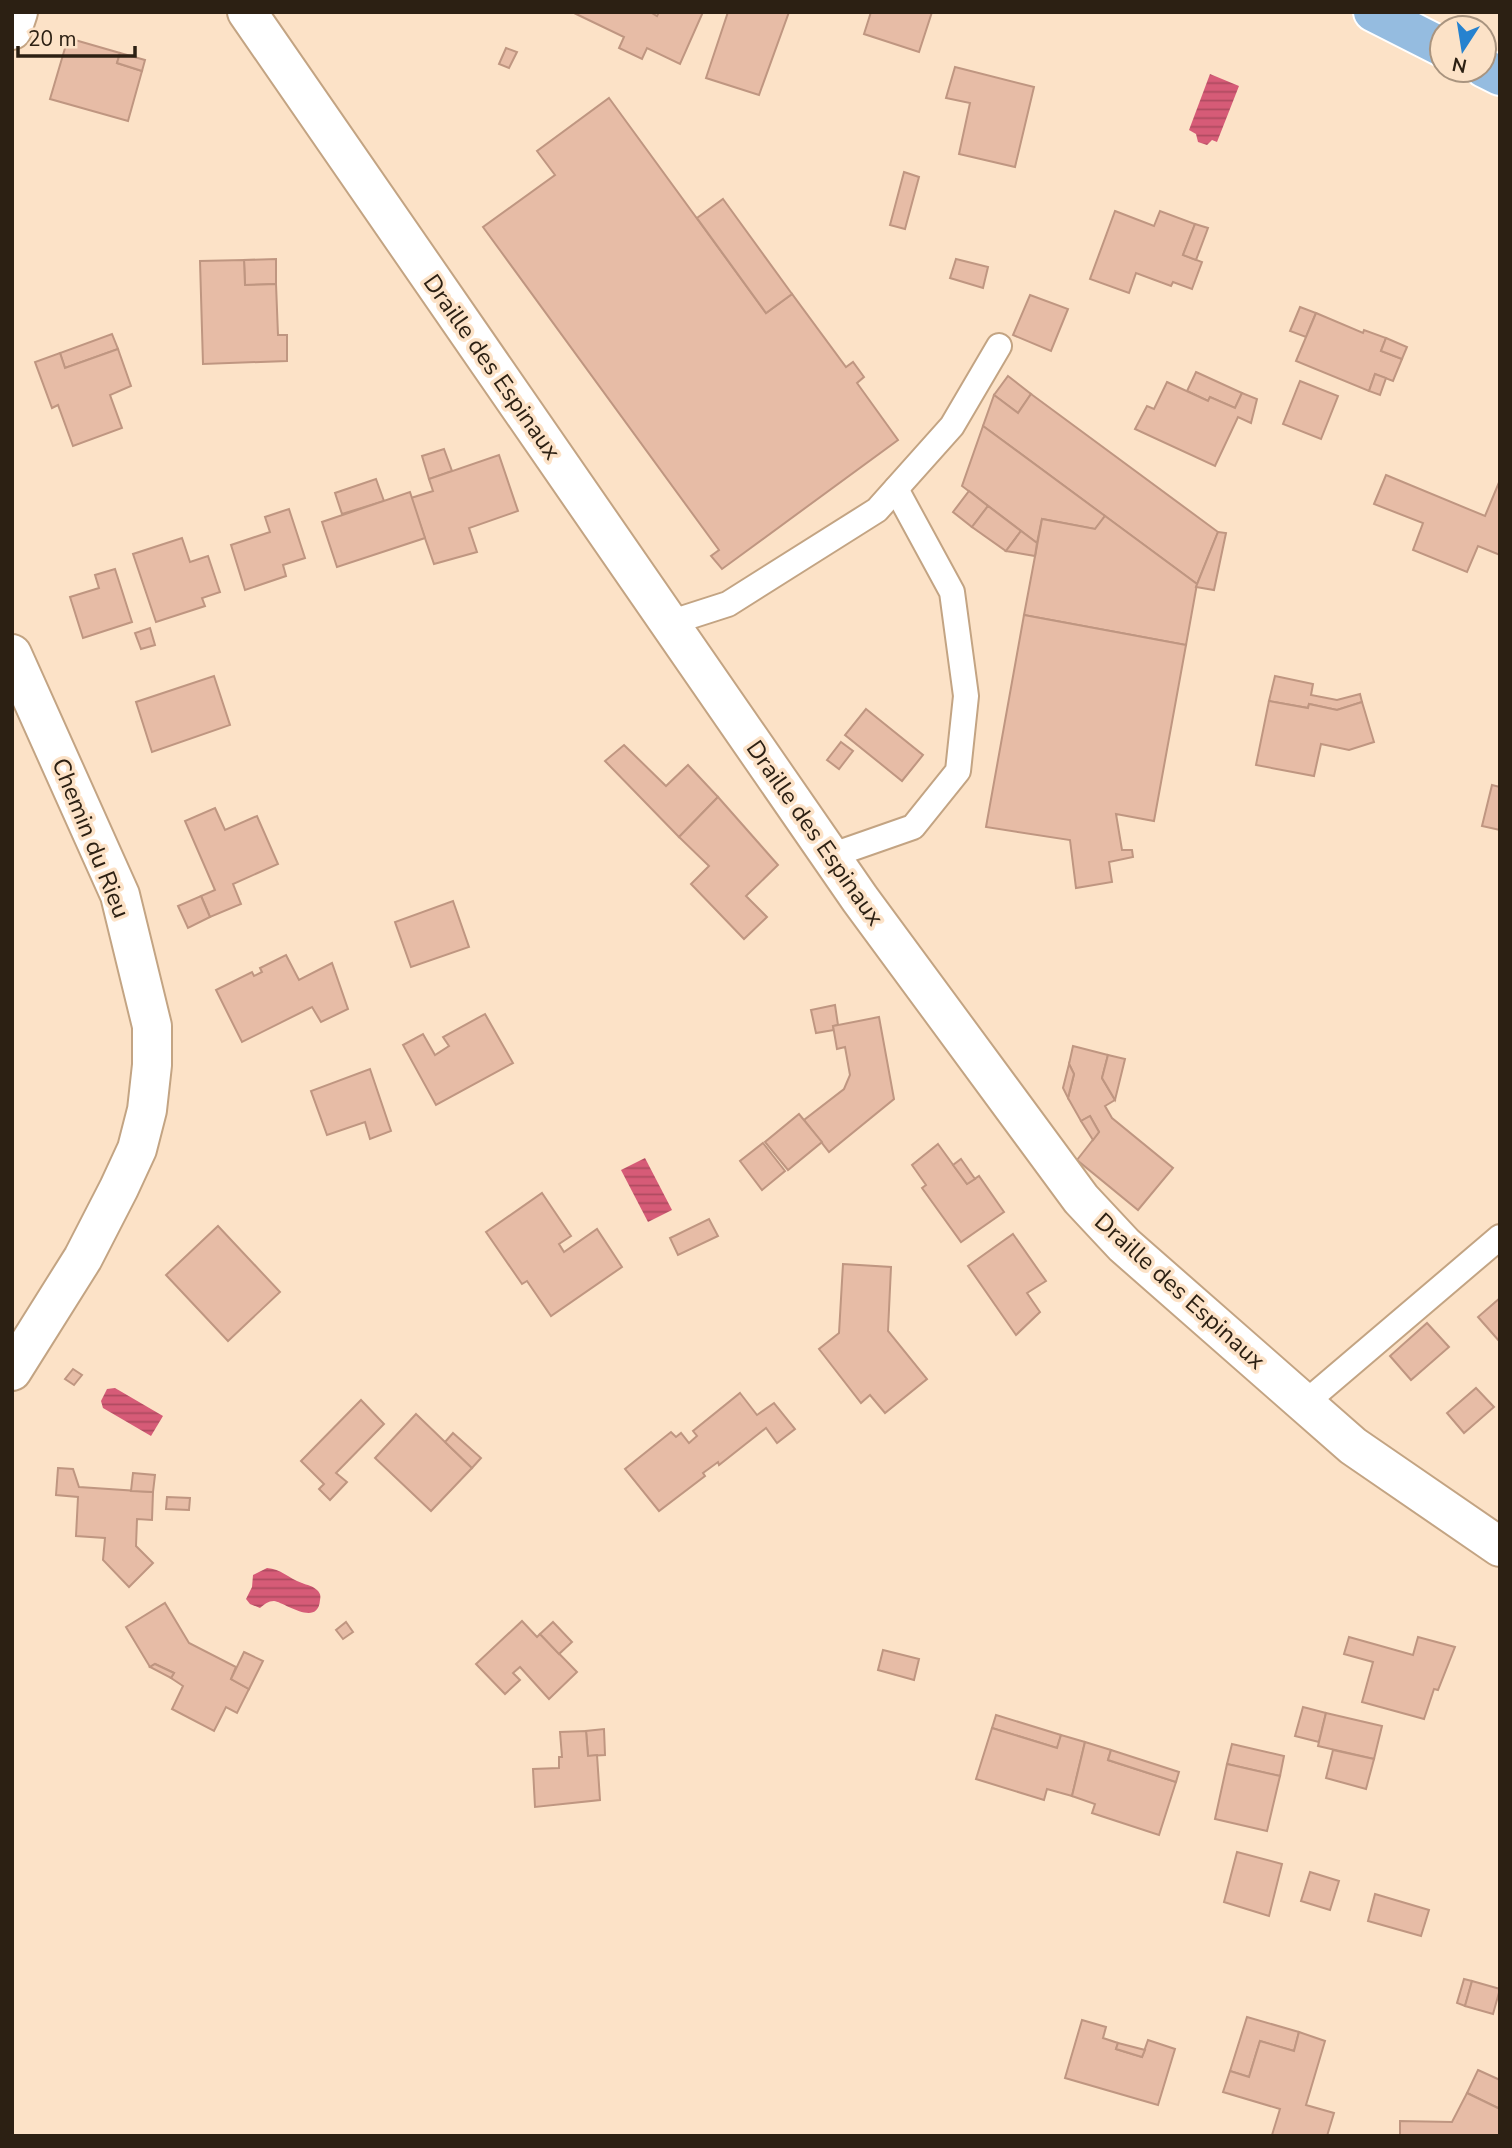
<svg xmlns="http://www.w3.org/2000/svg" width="1512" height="2148" font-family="'Nunito Sans',sans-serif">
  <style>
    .water { fill: url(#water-rules) }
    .building { fill: #e7bca6; stroke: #bf9681; stroke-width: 2 }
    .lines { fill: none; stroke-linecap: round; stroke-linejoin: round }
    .lane-casing { stroke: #c3a483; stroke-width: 28 }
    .street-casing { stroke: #c3a483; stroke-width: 42 }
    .secondary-casing { stroke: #c3a483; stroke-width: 42 }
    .primary-casing { stroke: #fff; stroke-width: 42 }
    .lane { stroke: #fff; stroke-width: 24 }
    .street { stroke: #fff; stroke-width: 38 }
    .secondary { stroke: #fff; stroke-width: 38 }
    .primary { stroke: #95bce0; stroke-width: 38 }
    .labels { text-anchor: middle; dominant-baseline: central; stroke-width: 7; stroke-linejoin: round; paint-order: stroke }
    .street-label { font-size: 24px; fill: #2c2013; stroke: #fce2c7 }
  </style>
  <defs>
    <pattern id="water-rules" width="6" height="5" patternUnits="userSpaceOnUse" patternTransform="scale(1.75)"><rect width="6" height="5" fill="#d65b77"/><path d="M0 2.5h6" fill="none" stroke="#ae4b60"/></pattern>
  </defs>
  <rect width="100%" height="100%" fill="#fce2c7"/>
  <g class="water">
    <path d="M1210 74 1239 86 1217 142 1212 140 1207 145 1198 142 1196 134 1189 130Z"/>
    <path d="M645 1158 672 1210 648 1222 621 1170Z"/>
    <path d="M115 1388 163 1416 151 1436 103 1408 101 1401 107 1389Z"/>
    <path d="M267 1568C281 1569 288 1578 302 1583 307 1585 313 1586 317 1590 320 1593 321 1595 320 1600 318 1628 284 1602 274 1601 268 1601 265 1604 260 1608L250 1604 246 1599 252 1587 253 1575Z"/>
  </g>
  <g class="building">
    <path d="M572 12H650L657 16 659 12H703L680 64 647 48 642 59 619 48 624 37Z"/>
    <path d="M728 12H789L759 95 706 78Z"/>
    <path d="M871 12H932L919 52 864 34Z"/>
    <path d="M68 38 120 53 117 63 142 71 128 121 50 99Z"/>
    <path d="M506 48 517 52 509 68 499 64Z"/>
    <path d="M120 53 145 60 142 71 117 63Z"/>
    <path d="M955 67 1034 87 1015 167 959 154 970 103 946 98Z"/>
    <path d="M609 98 766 313 792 294 846 367 853 362 864 377 857 383 898 440 722 569 711 556 719 550 483 227 555 175 537 151Z"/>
    <path d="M904 172 919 177 905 229 890 225Z"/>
    <path d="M723 199 792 294 766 313 697 218Z"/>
    <path d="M1115 211 1154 226 1160 211 1195 224 1183 255 1202 262 1192 289 1173 282 1171 286 1136 273 1129 293 1090 279Z"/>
    <path d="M1195 224 1208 228 1196 260 1183 255Z"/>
    <path d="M276 259V284L245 285 244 260Z"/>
    <path d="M956 259 988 267 983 288 950 278Z"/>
    <path d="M244 260 245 285 276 284 278 335H287V361L203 364 200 261Z"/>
    <path d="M1030 295 1068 309 1051 351 1013 335Z"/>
    <path d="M1300 307 1316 313 1306 337 1290 331Z"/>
    <path d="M1316 313 1363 333 1364 330 1386 338 1381 351 1402 359 1393 381 1375 374 1369 391 1296 361Z"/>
    <path d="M112 334 118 349 65 368 60 353Z"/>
    <path d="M1386 338 1407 347 1402 359 1381 351Z"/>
    <path d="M118 349 131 386 110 395 122 428 73 446 58 405 52 408 35 362 60 353 65 368Z"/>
    <path d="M1196 372 1242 393 1235 408 1210 397 1208 401 1187 391Z"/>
    <path d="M1375 374 1386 378 1380 395 1369 391Z"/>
    <path d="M1008 376 1031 394 1018 413 994 395Z"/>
    <path d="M1300 381 1338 396 1321 439 1283 424Z"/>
    <path d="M1167 382 1208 401 1210 397 1235 408 1242 393 1257 399 1251 423 1238 417 1215 466 1135 429 1147 406 1154 409Z"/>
    <path d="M1031 394 1218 532 1197 584 983 426 994 395 1018 413Z"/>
    <path d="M983 426 1105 516 1095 529 1042 519 1037 543 962 486Z"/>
    <path d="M444 449 452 471 429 479 422 456Z"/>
    <path d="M499 455 518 511 469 528 477 552 434 564 411 498 433 491 429 479Z"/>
    <path d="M1386 475 1485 516 1500 480V555L1478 546 1467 572 1413 550 1423 523 1374 504Z"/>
    <path d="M376 479 384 501 342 514 335 493Z"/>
    <path d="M969 491 988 506 972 527 953 512Z"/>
    <path d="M410 492 425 538 337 567 322 522Z"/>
    <path d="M988 506 1021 531 1006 551 972 527Z"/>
    <path d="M289 509 305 558 283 565 286 576 245 590 231 545 270 532 265 517Z"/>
    <path d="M1105 516 1197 584 1186 645 1024 615 1042 519 1095 529Z"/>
    <path d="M1021 531 1037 543 1035 556 1006 551Z"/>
    <path d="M1218 532 1226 533 1214 590 1196 587Z"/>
    <path d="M182 538 190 562 208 556 220 592 202 598 205 606 156 622 133 554Z"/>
    <path d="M115 569 132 622 83 638 70 597 99 588 95 575Z"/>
    <path d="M1024 615 1186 645 1154 821 1116 814 1122 850H1132L1133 857 1109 862 1112 882 1076 888 1070 840 986 827Z"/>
    <path d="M150 628 155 645 141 649 135 633Z"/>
    <path d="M214 676 230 725 152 752 136 702Z"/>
    <path d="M1275 676 1313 684 1311 695 1337 700 1360 694 1362 702 1337 710 1309 704 1308 708 1269 701Z"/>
    <path d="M1269 701 1308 708 1309 704 1337 710 1362 702 1374 742 1349 750 1321 744 1314 776 1256 765Z"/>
    <path d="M866 709 923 755 902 781 845 735Z"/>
    <path d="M841 742 853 751 839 769 827 760Z"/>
    <path d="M624 745 666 786 688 765 718 797 679 837 605 761Z"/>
    <path d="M1492 785 1500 787V830L1482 826Z"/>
    <path d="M718 797 778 865 746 896 767 917 744 939 691 884 709 866 679 837Z"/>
    <path d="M215 808 225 830 257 816 278 864 233 884 241 904 210 917 201 896 215 890 185 821Z"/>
    <path d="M201 896 210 917 188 928 178 906Z"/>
    <path d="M453 901 469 947 411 967 395 922Z"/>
    <path d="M286 955 299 980 332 963 348 1009 321 1022 312 1007 242 1042 216 990 252 972 254 976 262 972 260 968Z"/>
    <path d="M835 1005 838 1025 833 1026 834 1030 816 1033 811 1010Z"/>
    <path d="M485 1014 513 1063 436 1105 403 1045 423 1034 435 1055 449 1046 443 1037Z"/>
    <path d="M879 1017 894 1099 829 1152 804 1120 844 1089 850 1075 845 1047 837 1049 833 1026Z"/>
    <path d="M1073 1046 1108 1055 1102 1078 1115 1100 1105 1106 1112 1118 1173 1168 1138 1210 1077 1160 1099 1132 1090 1116 1081 1121 1068 1098 1074 1074 1069 1064Z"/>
    <path d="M1108 1055 1125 1059 1115 1100 1102 1078Z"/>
    <path d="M1069 1064 1074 1074 1068 1098 1063 1088Z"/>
    <path d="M370 1069 391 1131 370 1139 365 1122 327 1135 311 1091Z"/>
    <path d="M799 1114 822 1142 788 1170 765 1142Z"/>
    <path d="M1090 1116 1099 1132 1093 1140 1081 1121Z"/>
    <path d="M763 1143 785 1171 762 1190 740 1161Z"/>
    <path d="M938 1144 967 1184 979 1176 1004 1212 961 1242 922 1188 926 1185 912 1165Z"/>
    <path d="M961 1159 975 1179 967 1184 953 1165Z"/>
    <path d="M542 1193 571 1236 559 1244 564 1252 597 1229 622 1267 551 1316 527 1281 522 1284 486 1232Z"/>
    <path d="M709 1219 718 1236 678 1255 670 1238Z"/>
    <path d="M218 1226 280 1292 228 1341 166 1275Z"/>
    <path d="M1013 1234 1046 1281 1027 1293 1040 1312 1016 1335 968 1266Z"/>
    <path d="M843 1264 891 1267 888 1331 927 1379 885 1413 870 1395 861 1403 819 1349 839 1333Z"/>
    <path d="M1500 1298V1342L1478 1317Z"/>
    <path d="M1427 1323 1449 1347 1411 1380 1390 1356Z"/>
    <path d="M73 1369 82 1375 74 1385 65 1379Z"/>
    <path d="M1476 1388 1494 1407 1464 1433 1447 1413Z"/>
    <path d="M740 1393 757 1415 774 1403 795 1429 777 1443 766 1428 719 1465 718 1462 703 1473 705 1476 659 1511 625 1469 671 1432 676 1437 681 1433 689 1443 697 1436 693 1431Z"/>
    <path d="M361 1400 384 1424 336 1473 347 1482 330 1500 319 1489 324 1484 301 1461Z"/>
    <path d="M416 1414 472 1468 431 1511 375 1458Z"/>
    <path d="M453 1433 481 1458 472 1468 445 1442Z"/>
    <path d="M58 1468 73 1469 79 1487 153 1492 152 1520 137 1519 136 1546 153 1563 129 1587 103 1560 105 1538 76 1536 78 1497 56 1495Z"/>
    <path d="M133 1473 155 1475 153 1492 131 1491Z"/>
    <path d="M167 1497 190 1498 189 1510 166 1509Z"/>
    <path d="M165 1603 189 1643 236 1667 231 1679 249 1689 237 1713 226 1707 214 1731 172 1709 183 1686 171 1678 174 1673 155 1664 150 1667 126 1627Z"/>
    <path d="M522 1621 537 1637 540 1634 577 1672 549 1699 520 1667 513 1673 520 1680 505 1694 476 1664Z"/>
    <path d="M346 1622 353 1632 343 1639 336 1630Z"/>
    <path d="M553 1622 572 1642 559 1654 540 1634Z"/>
    <path d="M1349 1637 1413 1655 1418 1637 1455 1647 1438 1690 1434 1689 1424 1719 1362 1702 1373 1662 1344 1654Z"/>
    <path d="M883 1650 919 1659 914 1680 878 1670Z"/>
    <path d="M244 1652 263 1661 249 1689 231 1679Z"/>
    <path d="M155 1664 174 1673 171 1678 150 1667Z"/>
    <path d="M1303 1707 1326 1713 1319 1742 1295 1736Z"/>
    <path d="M1326 1713 1382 1726 1374 1759 1318 1746Z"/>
    <path d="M996 1715 1061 1735 1057 1748 992 1728Z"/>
    <path d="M992 1728 1057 1748 1061 1735 1085 1742 1072 1796 1047 1789 1044 1800 976 1779Z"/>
    <path d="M604 1729 605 1755 588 1756 586 1731Z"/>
    <path d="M586 1731 588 1756 597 1755 600 1800 535 1807 533 1769 559 1768V1757H562L560 1732Z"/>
    <path d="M1085 1742 1111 1750 1108 1760 1176 1782 1159 1835 1092 1813 1095 1804 1072 1796Z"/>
    <path d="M1232 1744 1284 1756 1280 1776 1227 1764Z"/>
    <path d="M1111 1750 1179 1772 1176 1782 1108 1760Z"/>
    <path d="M1333 1750 1374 1759 1366 1789 1326 1778Z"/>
    <path d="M1227 1764 1280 1776 1267 1831 1215 1819Z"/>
    <path d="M1237 1852 1282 1864 1269 1916 1224 1902Z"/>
    <path d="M1310 1872 1339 1881 1330 1910 1301 1901Z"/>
    <path d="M1375 1894 1429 1910 1421 1936 1368 1921Z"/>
    <path d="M1464 1979 1472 1981 1465 2006 1457 2003Z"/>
    <path d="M1472 1981 1500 1989 1493 2014 1465 2006Z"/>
    <path d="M1247 2017 1299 2032 1294 2051 1260 2041 1249 2077 1230 2071Z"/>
    <path d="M1082 2020 1106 2027 1103 2038 1118 2043 1116 2049 1142 2057 1148 2040 1175 2049 1158 2105 1065 2078Z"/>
    <path d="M1299 2032 1325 2041 1306 2105 1334 2113 1327 2136 1272 2135 1280 2109 1223 2092 1230 2071 1249 2077 1260 2041 1294 2051Z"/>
    <path d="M1118 2043 1145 2050 1142 2057 1116 2049Z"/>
    <path d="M1478 2070 1500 2080V2109L1467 2093Z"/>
    <path d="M1467 2093 1500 2109V2136H1400V2121L1452 2122Z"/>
  </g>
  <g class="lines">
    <defs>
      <g id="lane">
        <path d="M669 623 728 604 877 510 952 426 999 346"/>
        <path d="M830 856 913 827 958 771 966 696 952 592 896 489"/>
        <path d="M1305 1403 1500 1237"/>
      </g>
      <path id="street" d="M247 12 860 899 1081 1199 1124 1245 1353 1446 1500 1547"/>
      <g id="secondary">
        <path d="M12 30 18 12"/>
        <path d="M12 654 120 895 152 1026V1065L147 1110 137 1149 119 1188 83 1258 12 1371"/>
      </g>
      <g id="primary">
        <path d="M1373 12 1442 47"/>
        <path d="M1484 68 1500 76"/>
      </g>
    </defs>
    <use href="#lane" class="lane-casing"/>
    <use href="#street" class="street-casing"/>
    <use href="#secondary" class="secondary-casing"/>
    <use href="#primary" class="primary-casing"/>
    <use href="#lane" class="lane"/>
    <use href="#street" class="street"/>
    <use href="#secondary" class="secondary"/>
    <use href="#primary" class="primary"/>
  </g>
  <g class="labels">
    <g class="street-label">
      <text transform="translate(492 367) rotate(55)">Draille des Espinaux</text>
      <text transform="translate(815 833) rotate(55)">Draille des Espinaux</text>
      <text transform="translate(91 838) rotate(68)">Chemin du Rieu</text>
      <text transform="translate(1180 1291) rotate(42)">Draille des Espinaux</text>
    </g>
  </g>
  <rect width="1512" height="2148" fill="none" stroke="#2c2013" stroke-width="28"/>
  <g transform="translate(1463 49) rotate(192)"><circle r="33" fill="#fce2c7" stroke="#a9947f" stroke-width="2"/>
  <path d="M0-5L12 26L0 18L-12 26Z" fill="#2682cf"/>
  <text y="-10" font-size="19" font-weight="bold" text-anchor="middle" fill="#2c2013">N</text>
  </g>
  <path d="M18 46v10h117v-10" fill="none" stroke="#2c2013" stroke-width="3.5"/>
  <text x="28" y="46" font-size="21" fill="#2c2013" stroke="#fce2c7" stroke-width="5" paint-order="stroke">20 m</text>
</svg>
